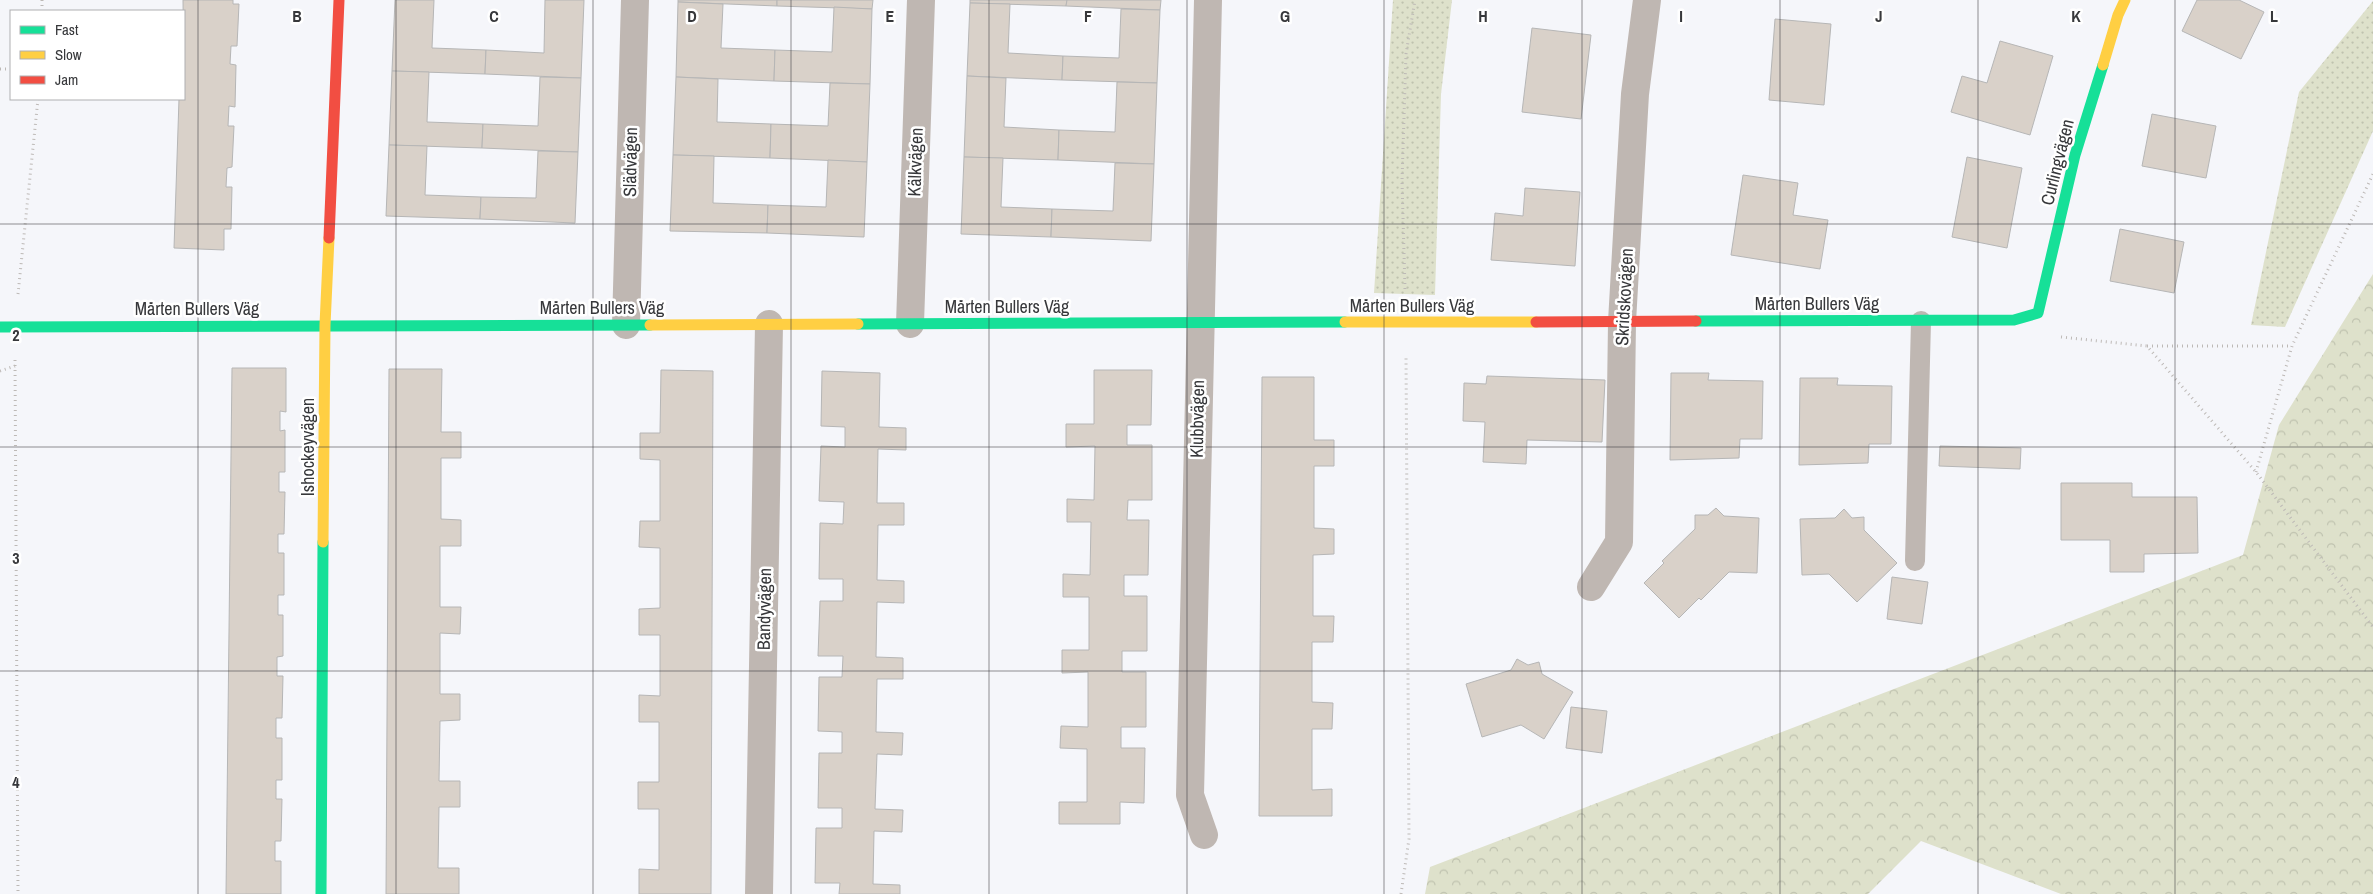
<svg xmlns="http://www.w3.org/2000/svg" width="2373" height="894" font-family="'Archivo Narrow',sans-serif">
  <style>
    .grass { fill: url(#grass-dots) }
    .forest { fill: url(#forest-crowns) }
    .building { fill: #d9d1c9; stroke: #b6b6b6 }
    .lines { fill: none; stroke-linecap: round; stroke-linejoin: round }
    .path { stroke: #bdb9b6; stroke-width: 3; stroke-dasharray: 1 4; stroke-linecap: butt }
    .lane { stroke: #bfb7b2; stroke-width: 20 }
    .street { stroke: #bfb7b2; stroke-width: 28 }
    .fast { stroke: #16e098; stroke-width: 11 }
    .slow { stroke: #ffcf43; stroke-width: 11 }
    .jam { stroke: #f24e42; stroke-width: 11 }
    .grid { fill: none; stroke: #37383b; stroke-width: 1; stroke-opacity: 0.55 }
    .labels { text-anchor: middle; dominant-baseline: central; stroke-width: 5; stroke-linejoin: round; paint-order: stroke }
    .street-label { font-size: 18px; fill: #37383b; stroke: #fff }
    .grid-label { font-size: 16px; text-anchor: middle; font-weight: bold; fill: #37383b; stroke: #fff; stroke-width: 5; stroke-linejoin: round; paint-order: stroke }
  </style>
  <defs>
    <pattern id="grass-dots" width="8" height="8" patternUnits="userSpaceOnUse" patternTransform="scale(1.25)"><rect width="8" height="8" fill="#dee1cb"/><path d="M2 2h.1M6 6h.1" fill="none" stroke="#bfc2af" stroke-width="1.8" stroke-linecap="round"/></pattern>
    <pattern id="forest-crowns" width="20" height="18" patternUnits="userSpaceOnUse" patternTransform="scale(1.25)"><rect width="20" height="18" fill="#dee1cb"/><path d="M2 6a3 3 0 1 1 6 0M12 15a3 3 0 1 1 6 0" fill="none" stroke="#bfc2af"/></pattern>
  </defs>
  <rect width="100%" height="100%" fill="#f5f6fa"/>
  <g class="grass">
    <path d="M1393 0H1452L1441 94 1435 295 1374 293Z"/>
    <path d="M2373 1V131L2285 327 2251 325 2299 92Z"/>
  </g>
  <path class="forest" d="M2373 274V894H2061L1921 841 1868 894H1425L1430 867 2243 555 2279 425Z"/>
  <g class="building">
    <path d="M183 0H233V4H239L237 46H231L230 64 236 65 235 107 229 106 228 126H234L232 167 227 168 226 187H232L231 229H224V250L174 248 179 99H184Z"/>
    <path d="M395 0H434L432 48 486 50 485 74 392 71Z"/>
    <path d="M545 0H584L581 78 485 74 486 50 544 53Z"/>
    <path d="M678 0H777V6L678 2Z"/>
    <path d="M777 0H873L872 9 777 6Z"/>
    <path d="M970 0H1067L1066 6 970 3Z"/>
    <path d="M1067 0H1161L1160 10 1066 6Z"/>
    <path d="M2197 0H2239L2264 12 2241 59 2182 31Z"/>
    <path d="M678 2 723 4 721 48 775 50 774 81 676 77Z"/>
    <path d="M970 3 1010 4 1008 53 1063 56 1062 80 967 76Z"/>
    <path d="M834 7 872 9 870 84 774 81 775 50 832 52Z"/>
    <path d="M1121 9 1160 10 1157 83 1062 80 1063 56 1119 58Z"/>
    <path d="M1775 19 1831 24 1824 105 1769 100Z"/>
    <path d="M1532 28 1591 35 1581 119 1522 112Z"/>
    <path d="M2000 41 2053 56 2030 135 1951 112 1962 76 1987 83Z"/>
    <path d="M392 71 429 72 427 122 483 124 482 148 389 145Z"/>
    <path d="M967 76 1006 78 1004 127 1059 130 1058 160 964 157Z"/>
    <path d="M540 77 581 78 578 152 482 148 483 124 538 126Z"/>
    <path d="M676 77 718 79 717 122 771 124 770 158 673 155Z"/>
    <path d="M1117 82 1157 83 1154 164 1058 160 1059 130 1115 132Z"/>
    <path d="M830 83 870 84 867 162 770 158 771 124 828 126Z"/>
    <path d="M2152 114 2216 126 2206 178 2142 166Z"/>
    <path d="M389 145 427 146 425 195 481 197 480 219 386 216Z"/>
    <path d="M538 151 578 152 575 223 480 219 481 197 536 198Z"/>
    <path d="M673 155 714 156 713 203 768 205 767 233 670 231Z"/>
    <path d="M964 157 1003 158 1001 207 1052 209 1051 237 961 234Z"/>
    <path d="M1967 157 2022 168 2007 248 1952 237Z"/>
    <path d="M828 160 867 162 864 237 767 233 768 205 826 207Z"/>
    <path d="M1115 163 1154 164 1151 241 1051 237 1052 209 1113 211Z"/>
    <path d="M1743 175 1798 183 1793 215 1828 220 1820 269 1731 255Z"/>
    <path d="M1525 188 1580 192 1575 266 1491 260 1495 213 1523 216Z"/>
    <path d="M2120 229 2184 242 2174 293 2110 281Z"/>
    <path d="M232 368H286V412L280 411V431L285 430V472H279V492H285L284 534H278V553H284V595H278V615H283V656L277 657V676H283L282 718H276V738H282V780H276V799H282L281 841H275V861H281V894H226Z"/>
    <path d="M389 369H442L441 432H461V458H441V519L461 520V546H440V607H461L460 634 440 633V694H460V720L440 721 439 781H460V807H439L438 868H459V894H386Z"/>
    <path d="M661 370 713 371 711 894H639V869L659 870V809H638V782H659V722H639V695L660 696V635H639V609L660 608V548L639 547 640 521H660V460L640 459V433H660Z"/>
    <path d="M1094 370H1152L1151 425H1127V445H1152V500H1128L1127 520H1149L1148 575H1124V596H1147V651H1122V672H1146V727H1121V748H1145L1144 803 1120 802V824H1059V802H1087V749L1060 748 1061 726 1088 727V672L1062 673V650H1089V597H1063V574L1090 575 1091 522H1067V499L1094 500 1095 446 1066 447V424H1094Z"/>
    <path d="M822 371 880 373 879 427 906 428V450L878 449 877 503H904V525H878L877 580 904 581V603L877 602 876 657 903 658V679H877L876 732 903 733 902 755 877 754 875 809 903 810 902 832 874 831 873 884 900 885V894H839L840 883H815L816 828H842V808H818L819 753H842V732L818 731 819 677H842L843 656H818L820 601H843V579H819L820 523 843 524 844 502 819 501 821 446 845 447V427L821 426Z"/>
    <path d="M1671 373H1709L1708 380 1763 381 1762 439H1740L1739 458 1670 460Z"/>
    <path d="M1487 376 1605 380 1602 442 1527 440 1526 464 1483 462 1485 422 1463 421 1464 383 1486 384Z"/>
    <path d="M1262 377H1314V440H1334V466H1314V528L1334 529V554L1313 555V616H1334L1333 642H1312V702L1333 703 1332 729H1312V790L1332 789V816H1259Z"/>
    <path d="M1800 378H1838L1837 385 1892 386 1891 444H1869L1868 463 1799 465Z"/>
    <path d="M1940 446 2021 448 2020 469 1939 466Z"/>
    <path d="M2061 483H2132V497H2197L2198 553 2144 554V572H2110V540H2061Z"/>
    <path d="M1716 508 1724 516 1759 518 1757 573 1729 572 1701 600 1699 598 1679 618 1644 583 1664 563 1662 561 1695 529V515H1708Z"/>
    <path d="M1844 509 1852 518 1864 517V530L1897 563 1857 602 1829 574 1802 575 1800 519 1835 518Z"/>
    <path d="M1892 577 1928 582 1922 624 1887 619Z"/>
    <path d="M1517 659 1528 665 1539 662 1542 674 1573 692 1544 739 1521 725 1482 737 1466 684 1511 670Z"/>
    <path d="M1571 707 1607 711 1602 753 1566 748Z"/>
  </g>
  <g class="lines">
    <g class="path">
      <path d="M42 11V0"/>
      <path d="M0 69H11"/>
      <path d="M1405 289 1402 181 1406 54 1415 0"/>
      <path d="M18 294 38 99"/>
      <path d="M2061 337 2147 346 2256 472 2373 627"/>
      <path d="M2147 346H2292"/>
      <path d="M15 360 18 894"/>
      <path d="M0 371 15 366"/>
      <path d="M2256 472 2292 346 2373 174"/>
      <path d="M1401 894 1409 839 1406 355"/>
    </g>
    <path class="lane" d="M1915 561 1921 321"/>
    <g class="street">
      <path d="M910 324 921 0"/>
      <path d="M626 325 635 0"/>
      <path d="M1591 587 1619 542 1622 322 1635 94 1647 0"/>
      <path d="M1204 835 1190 795 1208 0"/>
      <path d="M759 894 769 324"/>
    </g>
    <g class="fast">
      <path d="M1696 321 2014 320 2038 313 2075 155 2103 65"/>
      <path d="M858 324 1345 322"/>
      <path d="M0 327 650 325"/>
      <path d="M321 894 323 542"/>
    </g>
    <g class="slow">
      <path d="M2103 65 2118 15 2125 0"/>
      <path d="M1345 322H1536"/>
      <path d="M650 325 858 324"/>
      <path d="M323 542 325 325 329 238"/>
    </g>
    <g class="jam">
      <path d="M329 238 339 0"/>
      <path d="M1536 322 1696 321"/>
    </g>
  </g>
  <path class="grid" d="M198 0V894M396 0V894M593 0V894M791 0V894M989 0V894M1187 0V894M1384 0V894M1582 0V894M1780 0V894M1978 0V894M2175 0V894M0 224H2373M0 447H2373M0 671H2373"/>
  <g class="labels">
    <g class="street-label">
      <text transform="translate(630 162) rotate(-89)">Slädvägen</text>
      <text transform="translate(915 162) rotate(-88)">Kälkvägen</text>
      <text transform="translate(2057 162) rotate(-76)">Curlingvägen</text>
      <text transform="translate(1624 297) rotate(-87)">Skridskovägen</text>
      <text x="1817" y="303">Mårten Bullers Väg</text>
      <text x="1412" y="305">Mårten Bullers Väg</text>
      <text x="1007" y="306">Mårten Bullers Väg</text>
      <text x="602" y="307">Mårten Bullers Väg</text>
      <text x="197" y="308">Mårten Bullers Väg</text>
      <text transform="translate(1197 419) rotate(-89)">Klubbvägen</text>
      <text transform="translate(307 447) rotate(-90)">Ishockeyvägen</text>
      <text transform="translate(764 609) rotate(-89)">Bandyvägen</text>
    </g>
  </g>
  <g class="grid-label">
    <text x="297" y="22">B</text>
    <text x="494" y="22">C</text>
    <text x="692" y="22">D</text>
    <text x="890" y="22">E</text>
    <text x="1088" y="22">F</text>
    <text x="1285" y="22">G</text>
    <text x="1483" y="22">H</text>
    <text x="1681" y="22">I</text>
    <text x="1879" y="22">J</text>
    <text x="2076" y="22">K</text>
    <text x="2274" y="22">L</text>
    <text x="16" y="341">2</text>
    <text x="16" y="564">3</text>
    <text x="16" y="788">4</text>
  </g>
  <rect x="10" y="10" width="175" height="90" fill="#ffffff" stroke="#afafb1"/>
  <rect x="20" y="26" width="25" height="8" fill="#16e098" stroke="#afafb1"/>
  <text x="55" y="35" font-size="15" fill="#37383b">Fast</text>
  <rect x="20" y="51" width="25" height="8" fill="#ffcf43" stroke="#afafb1"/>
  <text x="55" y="60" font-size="15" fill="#37383b">Slow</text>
  <rect x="20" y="76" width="25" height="8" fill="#f24e42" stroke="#afafb1"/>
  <text x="55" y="85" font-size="15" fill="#37383b">Jam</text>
</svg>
